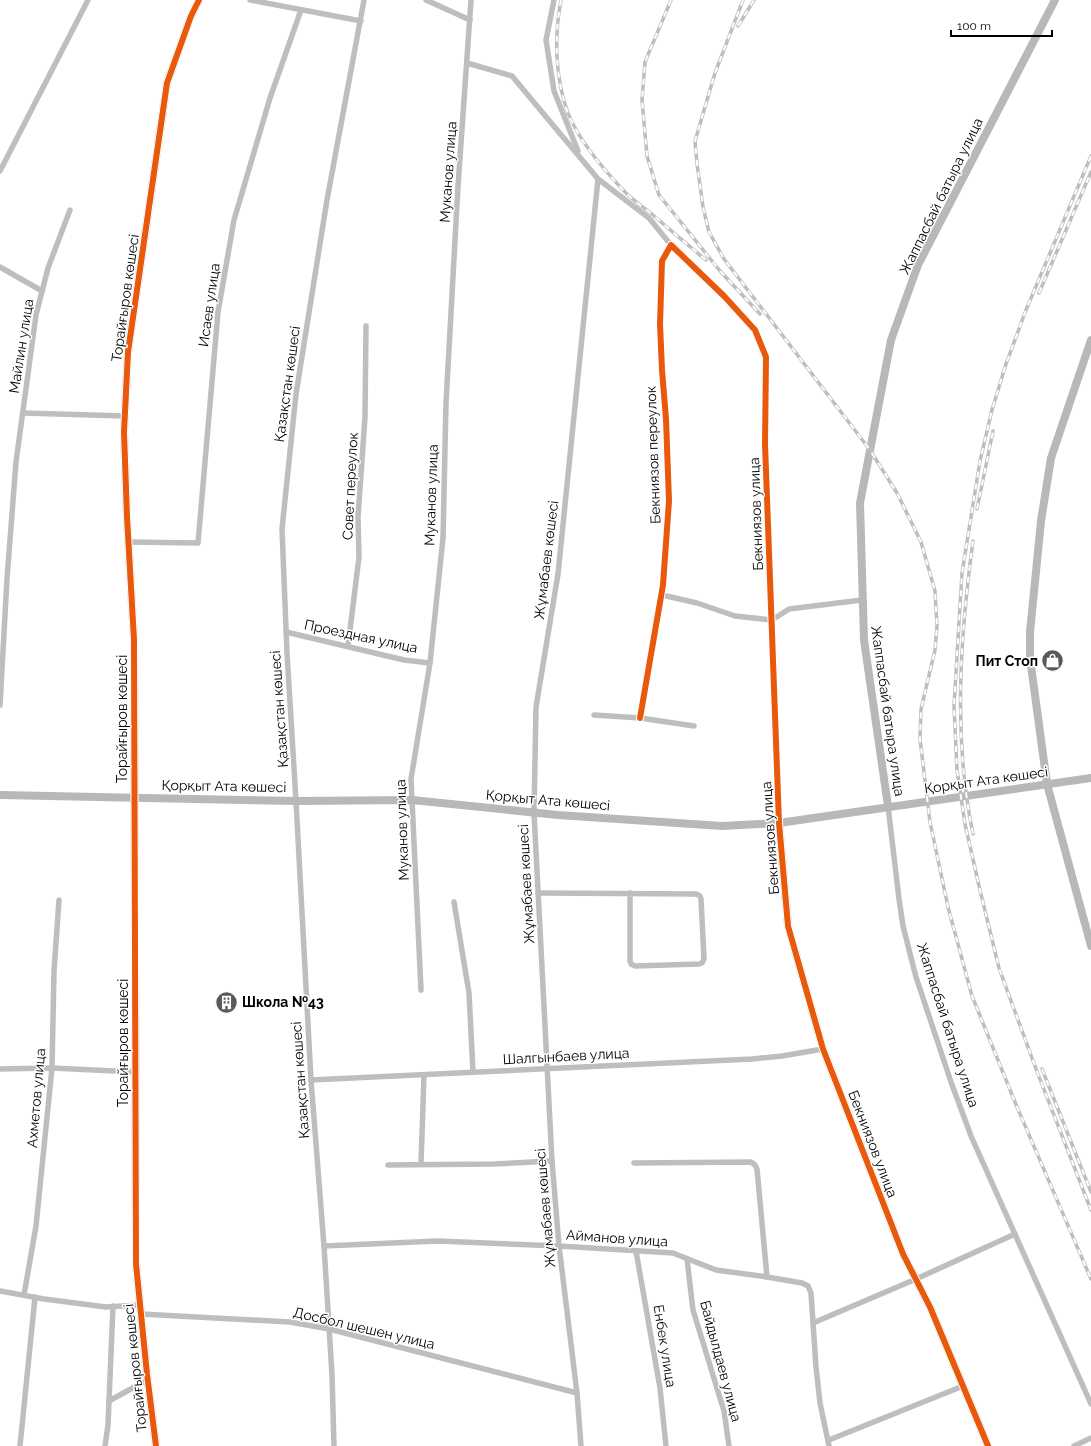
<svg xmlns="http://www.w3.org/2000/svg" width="1091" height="1446" font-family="Raleway,sans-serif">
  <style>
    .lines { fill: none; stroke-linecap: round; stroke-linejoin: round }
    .street { stroke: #bebebe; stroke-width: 5.5 }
    .secondary { stroke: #b8b8b8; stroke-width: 8 }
    .rail-casing { stroke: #bebebe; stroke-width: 3.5 }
    .rail { stroke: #fff; stroke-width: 2; stroke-dasharray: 6; stroke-linecap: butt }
    .cycleway-casing { stroke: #fff; stroke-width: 8 }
    .cycleway { stroke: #e8590c; stroke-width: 6 }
    .labels { text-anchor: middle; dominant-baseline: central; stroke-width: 3; stroke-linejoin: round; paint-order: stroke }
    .street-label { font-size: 14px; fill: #000; stroke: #fff }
    .poi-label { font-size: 14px; font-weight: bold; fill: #000; stroke: #fff; text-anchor: end }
  </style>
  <rect width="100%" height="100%" fill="#fff"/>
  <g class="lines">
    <g class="street">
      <path d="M250 0 361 21"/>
      <path d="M426 0 470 20"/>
      <path d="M554 0 546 40 554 91 578 151"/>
      <path d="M467 63 512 76 598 179 649 218 671 245"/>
      <path d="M0 171 88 0"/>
      <path d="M0 267 42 291"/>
      <path d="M23 413 125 416"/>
      <path d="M128 542 198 543 218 312 234 220 270 98 301 10"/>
      <path d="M662 595 697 603 735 616 772 620 789 609 862 600"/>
      <path d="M286 632 404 660 430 663"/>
      <path d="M348 646 359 557 358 517 365 417 366 326"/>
      <path d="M0 705 7 579 16 462 36 315 48 268 70 210"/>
      <path d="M594 715 640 718 694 726"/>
      <path d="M640 718 663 585 669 501 666 419 662 370 660 324 662 261 671 245 724 296 755 330 766 357 765 444 779 823"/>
      <path d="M888 806 899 899 903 926 916 977 951 1082 971 1136 1091 1404"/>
      <path d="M538 893 696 894 700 896 701 899 704 959 702 963 699 964 635 966 631 964 630 961V893"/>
      <path d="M454 902 469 993 473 1072"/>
      <path d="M421 990 411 779 430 663 443 538 446 403 458 186 471 0"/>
      <path d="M0 1069 52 1068 135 1072"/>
      <path d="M311 1080 752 1059 782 1056 823 1049"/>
      <path d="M634 1163 751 1162 755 1165 757 1169 767 1277"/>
      <path d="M421 1164 424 1075"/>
      <path d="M388 1165 494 1164 552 1161"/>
      <path d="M324 1246 438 1241 559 1246 673 1253 716 1270 767 1277 802 1283 808 1286 811 1293 816 1367 820 1403 829 1446"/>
      <path d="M636 1251 660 1388 666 1446"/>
      <path d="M687 1259 693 1310 724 1411 729 1446"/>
      <path d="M0 1291 44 1299 106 1307 140 1305"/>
      <path d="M24 1295 36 1226 52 1068 54 971 59 900"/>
      <path d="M141 1314 290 1322 329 1329 577 1393"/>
      <path d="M813 1323 916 1279 1015 1234"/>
      <path d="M109 1401 147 1380"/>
      <path d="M829 1440 963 1386"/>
      <path d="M20 1446 35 1297"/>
      <path d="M105 1446 108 1425 113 1306"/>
      <path d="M334 1446 332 1375 324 1246 311 1080 296 801 287 653 282 529 296 394 327 200 364 0"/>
      <path d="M581 1446 577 1393 559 1246 552 1161 534 813 536 707 558 574 598 179"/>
      <path d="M1074 1446 1091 1438"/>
    </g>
    <g class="secondary">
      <path d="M1091 340 1051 458 1041 521 1030 632V658L1047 784 1091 946"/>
      <path d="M0 795 296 801 412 800 558 815 722 826 779 823 1091 778"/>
      <path d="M888 806 864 640 860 503 891 340 918 265 1055 0"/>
      <path d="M779 823 788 926 823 1049 903 1254 930 1307 988 1446"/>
      <path d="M156 1446 147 1374 136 1264 134 640 127 517 124 432 128 352 167 83 191 16 199 0"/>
    </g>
    <defs>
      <g id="rail">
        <path d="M561 0C554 37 555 78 568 113 579 141 604 170 625 192 633 200 643 207 653 215 670 230 688 245 706 260"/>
        <path d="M671 0 645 62 642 100 647 156 659 195 720 271 760 314"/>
        <path d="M743 0 715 73 695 141 697 164 703 207 709 232 724 259 870 450 897 493 921 542 935 591 937 626 935 650 921 709 920 739 930 822 948 907 972 996 1017 1107 1091 1279"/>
        <path d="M738 26 754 0"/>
        <path d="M1091 156 1026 310 1006 364 992 410 980 461 962 573 954 706 957 770 965 824 979 886 999 968 1036 1069 1091 1210"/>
        <path d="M1039 293 1091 172"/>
        <path d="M977 509 993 431"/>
        <path d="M973 541C960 637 953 738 973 834"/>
        <path d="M1042 1069 1091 1192"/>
      </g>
    </defs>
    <use href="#rail" class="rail-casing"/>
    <use href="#rail" class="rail"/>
    <defs>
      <g id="cycleway">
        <path d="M640 718 663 585 669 501 666 419 662 370 660 324 662 261 671 245 724 296 755 330 766 357 765 444 779 823 788 926 823 1049 903 1254 930 1307 988 1446"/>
        <path d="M156 1446 147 1374 136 1264 134 640 127 517 124 432 128 352 167 83 191 16 199 0"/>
      </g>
    </defs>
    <use href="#cycleway" class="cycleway-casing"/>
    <use href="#cycleway" class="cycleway"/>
  </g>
  <defs>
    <symbol id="shop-disc" viewBox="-11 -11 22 22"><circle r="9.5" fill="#595959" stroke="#fff"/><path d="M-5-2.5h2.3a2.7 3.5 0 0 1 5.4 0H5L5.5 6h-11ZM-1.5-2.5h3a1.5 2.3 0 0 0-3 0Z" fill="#fff"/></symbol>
    <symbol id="building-disc" viewBox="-11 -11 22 22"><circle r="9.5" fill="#595959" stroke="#fff"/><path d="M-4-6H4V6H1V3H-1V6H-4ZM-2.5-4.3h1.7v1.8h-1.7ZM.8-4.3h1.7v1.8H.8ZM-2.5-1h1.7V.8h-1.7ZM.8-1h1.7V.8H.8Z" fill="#fff"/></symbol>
  </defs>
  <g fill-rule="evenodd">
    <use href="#shop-disc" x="1040" y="648" width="25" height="25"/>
    <use href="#building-disc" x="214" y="990" width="25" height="25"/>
  </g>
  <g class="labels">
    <g class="street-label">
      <text transform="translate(448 172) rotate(-86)">Муканов улица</text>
      <text transform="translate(941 196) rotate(-64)">Жаппасбай батыра улица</text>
      <text transform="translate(125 298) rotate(-82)">Торайғыров көшесі</text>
      <text transform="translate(209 305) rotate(-82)">Исаев улица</text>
      <text transform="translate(21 346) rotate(-81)">Майлин улица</text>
      <text transform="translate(287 384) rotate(-82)">Қазақстан көшесі</text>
      <text transform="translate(653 455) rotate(-92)">Бекниязов переулок</text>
      <text transform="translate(350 486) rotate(-87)">Совет переулок</text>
      <text transform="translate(431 495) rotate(-88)">Муканов улица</text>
      <text transform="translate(756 514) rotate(-92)">Бекниязов улица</text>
      <text transform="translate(546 560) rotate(-83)">Жұмабаев көшесі</text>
      <text transform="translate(361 636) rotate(12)">Проездная улица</text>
      <text transform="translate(279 709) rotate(-94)">Қазақстан көшесі</text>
      <text transform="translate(888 711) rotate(82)">Жаппасбай батыра улица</text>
      <text transform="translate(122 719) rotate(-90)">Торайғыров көшесі</text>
      <text transform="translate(986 780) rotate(-8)">Қорқыт Ата көшесі</text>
      <text transform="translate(224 786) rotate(1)">Қорқыт Ата көшесі</text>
      <text transform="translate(548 800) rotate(5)">Қорқыт Ата көшесі</text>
      <text transform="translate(402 830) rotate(-92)">Муканов улица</text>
      <text transform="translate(770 838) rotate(-94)">Бекниязов улица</text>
      <text transform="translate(526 884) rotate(-93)">Жұмабаев көшесі</text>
      <text transform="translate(948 1025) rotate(72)">Жаппасбай батыра улица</text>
      <text transform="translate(123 1043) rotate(-90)">Торайғыров көшесі</text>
      <text transform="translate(566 1056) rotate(-3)">Шалгынбаев улица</text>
      <text transform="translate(300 1080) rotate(-94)">Қазақстан көшесі</text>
      <text transform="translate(36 1098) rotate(-85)">Ахметов улица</text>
      <text transform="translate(873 1144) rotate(69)">Бекниязов улица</text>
      <text transform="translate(545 1208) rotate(-95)">Жұмабаев көшесі</text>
      <text transform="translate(617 1238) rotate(4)">Айманов улица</text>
      <text transform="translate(364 1328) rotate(13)">Досбол шешен улица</text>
      <text transform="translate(665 1346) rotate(81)">Енбек улица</text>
      <text transform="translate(721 1361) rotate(75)">Байдылдаев улица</text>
      <text transform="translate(135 1368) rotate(-96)">Торайғыров көшесі</text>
    </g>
    <g class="poi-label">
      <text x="1038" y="661">Пит Стоп</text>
      <text x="242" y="1002" text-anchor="start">Школа №43</text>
    </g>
  </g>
  <path d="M951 30v6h101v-6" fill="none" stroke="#000000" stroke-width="2"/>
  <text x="957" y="30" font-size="12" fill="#000000" stroke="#ffffff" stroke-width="3" paint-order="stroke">100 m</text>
</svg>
